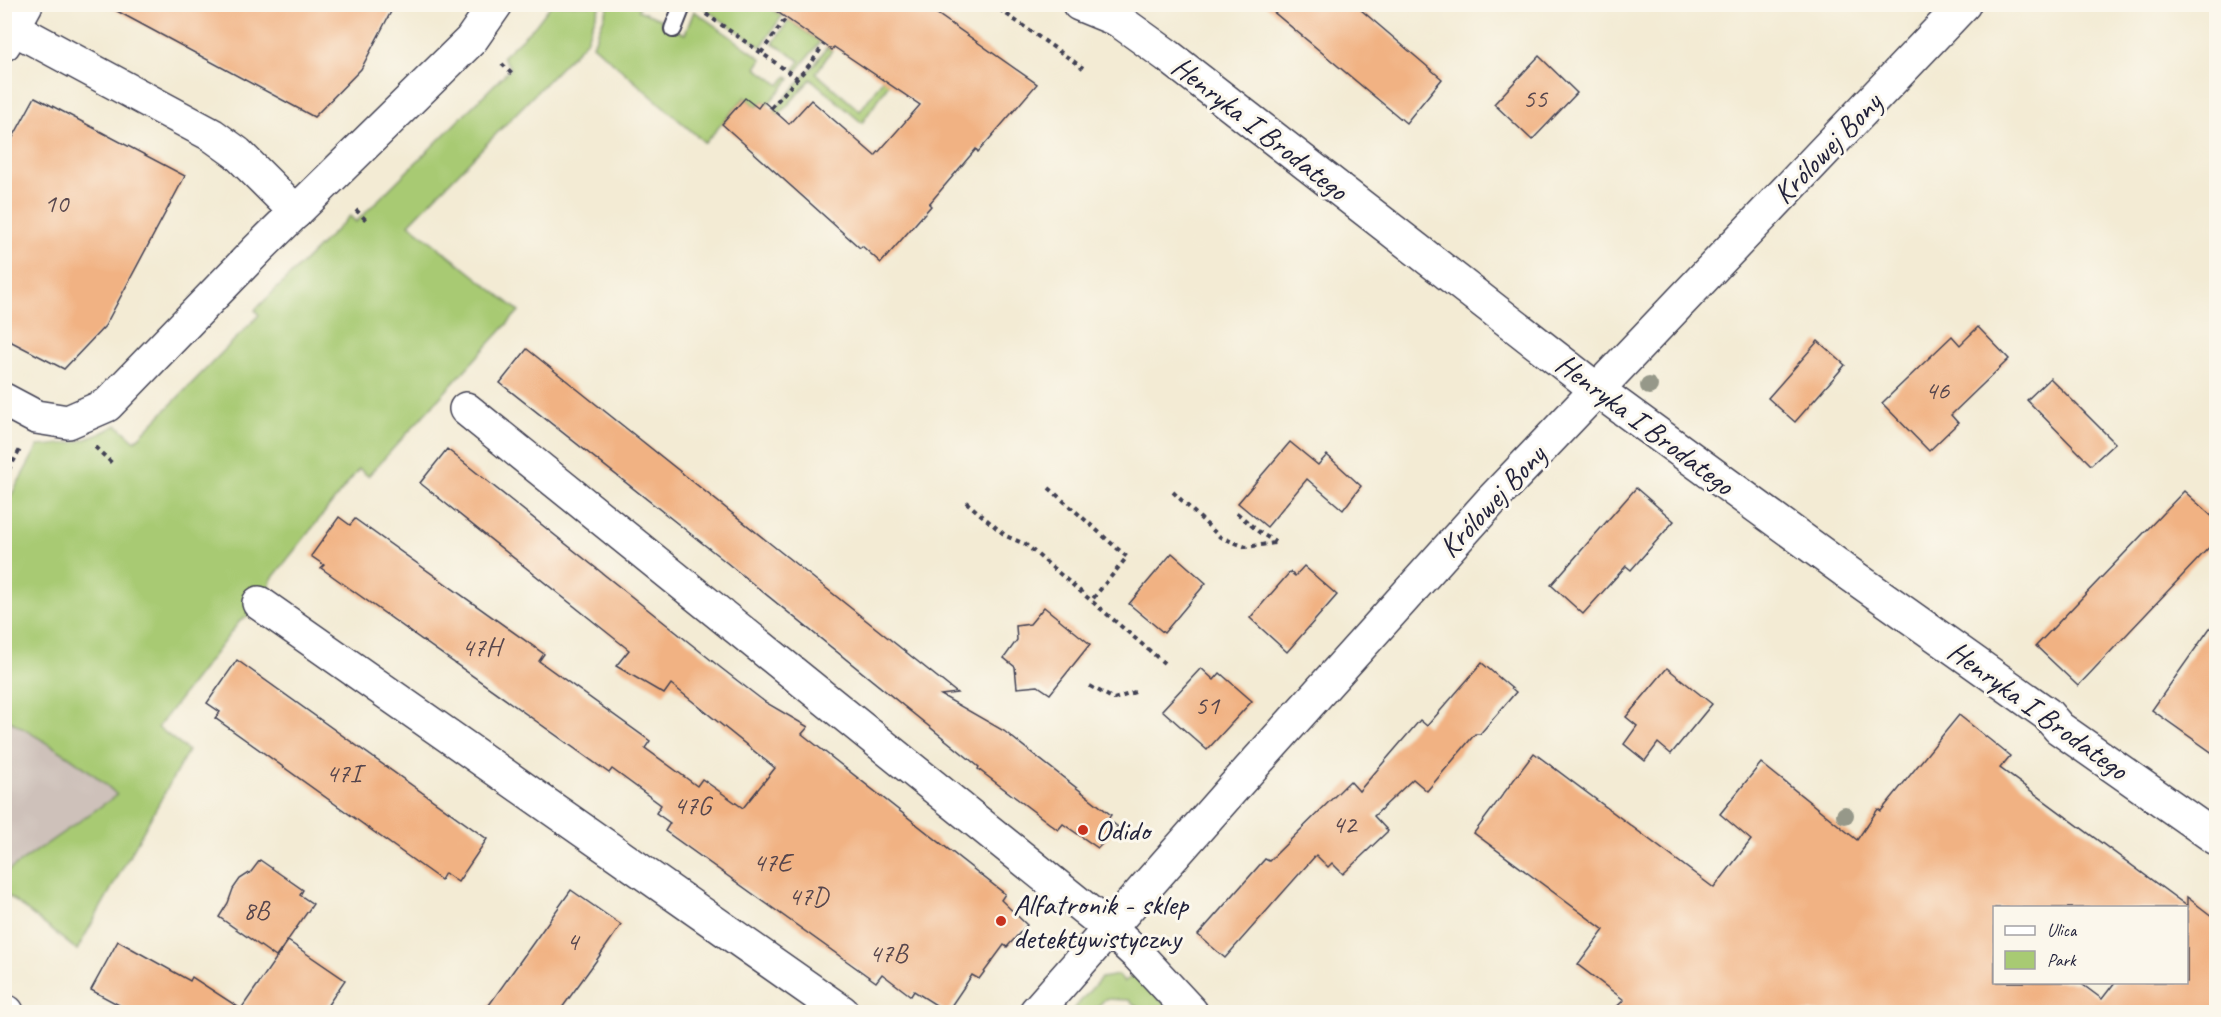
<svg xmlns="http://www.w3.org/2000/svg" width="2221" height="1017" font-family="Caveat,sans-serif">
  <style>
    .industrial { fill: #cec1ba }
    .green { fill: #a8ca73; stroke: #657657; stroke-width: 1.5 }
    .building { fill: #f1b283; fill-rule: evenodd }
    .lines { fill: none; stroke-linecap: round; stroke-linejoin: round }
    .service-casing { stroke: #414052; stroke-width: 20 }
    .minor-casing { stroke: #414052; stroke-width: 36 }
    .path { stroke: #414052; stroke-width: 4; stroke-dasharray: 4.5 4.5; stroke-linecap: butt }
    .service { stroke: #fff; stroke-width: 16 }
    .minor { stroke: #fff; stroke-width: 33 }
    .tree { fill: #969889 }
    .poi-dot { fill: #c8321e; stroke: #fbf7ec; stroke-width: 2 }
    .labels { text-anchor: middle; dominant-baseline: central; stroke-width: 6; stroke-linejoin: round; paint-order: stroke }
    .number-label { font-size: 27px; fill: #56464d }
    .street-label { font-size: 30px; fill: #22223b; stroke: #fbf7ec }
    .poi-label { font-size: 30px; fill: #22223b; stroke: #fbf7ec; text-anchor: start }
  </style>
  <rect width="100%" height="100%" fill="#fbf7ec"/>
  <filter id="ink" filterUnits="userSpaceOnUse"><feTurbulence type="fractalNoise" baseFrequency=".0167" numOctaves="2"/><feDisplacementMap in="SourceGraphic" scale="12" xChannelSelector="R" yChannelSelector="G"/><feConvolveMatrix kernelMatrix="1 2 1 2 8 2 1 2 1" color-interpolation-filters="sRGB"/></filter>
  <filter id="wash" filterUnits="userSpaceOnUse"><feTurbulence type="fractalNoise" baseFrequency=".008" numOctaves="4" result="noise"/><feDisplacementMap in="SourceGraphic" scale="24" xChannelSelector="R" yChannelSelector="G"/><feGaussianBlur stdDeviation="1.35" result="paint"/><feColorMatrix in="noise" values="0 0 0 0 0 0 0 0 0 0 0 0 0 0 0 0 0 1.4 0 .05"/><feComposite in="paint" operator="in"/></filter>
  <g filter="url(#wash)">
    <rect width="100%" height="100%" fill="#f3ebd4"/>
    <path class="industrial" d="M5 718 65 754 101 778 118 795 5 873Z"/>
    <g class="green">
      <path d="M707 4 765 5 782 16 761 47 705 9Z"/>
      <path d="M551 5H600L586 41 409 224 519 311 368 476 359 469 271 580C268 598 255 613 239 622L158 727 188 751 77 950 5 893V873L117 795C85 763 44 741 5 718V507L38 446C71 444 88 442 117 425L135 441 259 315 255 310 350 216 356 222 511 68 502 57 535 26Z"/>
      <path d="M609 5H640L638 10 662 20 661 24 685 34 694 11 762 59 756 68 780 85 787 76 790 79 768 104 763 101 757 107 745 97 705 143 593 45Z"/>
      <path d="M789 20 820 42 796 72 794 69 800 61 773 43Z"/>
      <path d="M827 47 832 50 816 73 860 111 887 73 893 78 862 123 811 79 779 115 774 111 815 64Z"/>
      <path d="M1136 973 1171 1011 1168 1012H1143L1129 1000 1105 999 1093 1012H1071L1101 978 1118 975 1124 982Z"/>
    </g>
    <g id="blocks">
      <g class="building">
        <path d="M104 4H395L361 69 314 117Z"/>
        <path d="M766 4H923L1037 84 978 152 976 149 929 204 931 206 881 263 862 246 860 248 722 124 745 98 758 108 763 101 789 124 811 100 875 156 920 105 834 47 832 50Z"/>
        <path d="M1264 4H1354L1442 79 1406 123Z"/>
        <path d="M1539 56 1577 93 1532 140 1494 104Z"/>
        <path d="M35 97 185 176 105 326 64 369 4 338V154Z"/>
        <path d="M1978 327 2009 359 1951 415 1958 423 1929 451 1882 403 1952 336 1960 345Z"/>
        <path d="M1818 341 1845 365 1795 422 1768 398Z"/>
        <path d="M527 349 957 693 941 695 1004 731 1111 815 1108 819 1118 827 1098 848 1063 824 1058 830 978 769 979 767 716 554 500 383Z"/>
        <path d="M2050 378 2115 443 2091 465 2027 400Z"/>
        <path d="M1290 442 1318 465 1327 455 1361 486 1343 510 1307 479 1267 527 1238 503Z"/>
        <path d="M447 449 721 668 765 702 808 727 802 734 1005 894 1001 900 1027 925 1007 947 1004 945 979 979 972 975 947 1012 914 991 911 996 882 974 876 982 665 831 670 823 656 813 661 805 612 769 609 773 321 568 324 565 311 556 339 517 350 525 355 519 544 654 539 661 650 741 645 748 697 786 702 779 743 808 775 768 671 684 664 694 616 666 629 650 420 483Z"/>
        <path d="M1636 488 1674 521 1631 570 1626 566 1583 614 1551 585Z"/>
        <path d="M2184 491 2217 521V539L2078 686 2036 646Z"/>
        <path d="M1172 553 1206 583 1164 633 1129 604Z"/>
        <path d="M1304 566 1337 595 1287 652 1250 618 1290 572 1295 576Z"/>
        <path d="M1044 607 1090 644 1050 694 1038 686 1017 688 1015 667 1004 658 1017 640 1016 626 1030 624Z"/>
        <path d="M2217 618V756L2152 710Z"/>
        <path d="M237 660 487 839 458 882 445 873 441 880 215 718 220 712 207 703Z"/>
        <path d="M1482 663 1516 692 1480 734H1475L1427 791 1413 779 1374 816 1388 831 1343 874 1332 863 1328 867 1316 855 1225 958 1198 935 1265 859 1269 861 1350 781 1359 791 1420 720 1427 726Z"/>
        <path d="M1201 668 1214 680 1220 673 1252 701 1207 750 1162 710Z"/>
        <path d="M1667 668 1712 704 1671 754 1658 743 1645 761 1624 744 1637 726 1626 717Z"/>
        <path d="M1959 715 2010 756 2000 768 2187 906V897L2217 920V1012H1611L1624 1000 1578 965 1604 930 1474 833 1534 753 1714 888 1751 840 1720 814 1761 763 1857 840 1878 809 1881 811ZM1995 908H2187V982H2115L2102 999 2079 982H1995Z"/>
        <path d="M260 860 303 890 300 895 313 904 276 957 219 917 228 903 233 889 240 879 251 872Z"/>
        <path d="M571 890 621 925 596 961 559 1012H484Z"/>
        <path d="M118 941 190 981 192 977 241 1009 288 941 345 980 323 1012H132L91 990Z"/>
      </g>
    </g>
  </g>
  <g filter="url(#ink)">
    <use href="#blocks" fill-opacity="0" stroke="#414052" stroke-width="1.5"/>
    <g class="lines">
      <defs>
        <path id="service" d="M673 29 683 4"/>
        <g id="minor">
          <path d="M1079 4 1118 20 1168 56 1596 389 1851 575 2047 714 2059 728 2216 838"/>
          <path d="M13 28 212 135 237 153 296 212"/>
          <path d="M4 44 26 4"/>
          <path d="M4 400 36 417 68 422 107 405 259 248 471 40 496 4"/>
          <path d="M466 409 1110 929 1138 955 1191 1012"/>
          <path d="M259 603 842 1012"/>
          <path d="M4 1011 7 1012"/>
          <path d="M1036 1012 1234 787 1490 502 1964 4"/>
        </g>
      </defs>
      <use href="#service" class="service-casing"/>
      <use href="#minor" class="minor-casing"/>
      <g class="path">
        <path d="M992 4 1083 68"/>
        <path d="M706 14 797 78"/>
        <path d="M761 53 786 18"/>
        <path d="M502 64 512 74"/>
        <path d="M771 108 812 62 824 44"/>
        <path d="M356 210 367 221"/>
        <path d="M95 447 114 465"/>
        <path d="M4 478 21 448"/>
        <path d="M1049 488 1127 557 1091 601"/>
        <path d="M1173 492 1220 537 1246 547 1275 543"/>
        <path d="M966 502 1006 536 1025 544 1164 663"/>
        <path d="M1237 513 1259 532 1275 542"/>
        <path d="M1090 686 1114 699 1135 692"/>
      </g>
      <use href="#service" class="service"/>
      <use href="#minor" class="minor"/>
    </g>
    <g class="tree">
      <circle cx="1649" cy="386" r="9"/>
      <circle cx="1845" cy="815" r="9"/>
    </g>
  </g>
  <g class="poi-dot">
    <circle cx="1083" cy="830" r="6"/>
    <circle cx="1001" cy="921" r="6"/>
  </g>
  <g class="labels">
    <g class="number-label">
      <text x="1535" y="98">55</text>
      <text x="56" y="203">10</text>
      <text x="1937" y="390">46</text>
      <text x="481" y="647">47H</text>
      <text x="1207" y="705">51</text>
      <text x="343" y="773">47I</text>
      <text x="692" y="805">47G</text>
      <text x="1344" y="824">42</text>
      <text x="772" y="862">47E</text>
      <text x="808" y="896">47D</text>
      <text x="256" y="910">8B</text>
      <text x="572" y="941">4</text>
      <text x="888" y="953">47B</text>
    </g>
    <g class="street-label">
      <text transform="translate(1260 128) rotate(38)">Henryka I Brodatego</text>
      <text transform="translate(1827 148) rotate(-46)">Królowej Bony</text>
      <text transform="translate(1645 424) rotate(37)">Henryka I Brodatego</text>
      <text transform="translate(1492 501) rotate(-47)">Królowej Bony</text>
      <text transform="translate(2038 710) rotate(36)">Henryka I Brodatego</text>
    </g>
    <g class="poi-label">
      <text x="1095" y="830">Odido</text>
      <text x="1013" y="904">Alfatronik - sklep<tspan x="1013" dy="34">detektywistyczny</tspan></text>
    </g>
  </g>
  <rect width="2221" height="1017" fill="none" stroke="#fbf7ec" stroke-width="24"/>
  <rect x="1993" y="906" width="195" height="78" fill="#fbf7ec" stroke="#a4a2a5" stroke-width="1.5"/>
  <rect x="2005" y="926" width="30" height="9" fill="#ffffff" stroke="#a4a2a5" stroke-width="1.5"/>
  <text x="2047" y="936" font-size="18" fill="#22223b">Ulica</text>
  <rect x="2005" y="951" width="30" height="18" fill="#a8ca73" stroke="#a4a2a5" stroke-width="1.5"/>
  <text x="2047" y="966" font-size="18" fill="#22223b">Park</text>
</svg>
